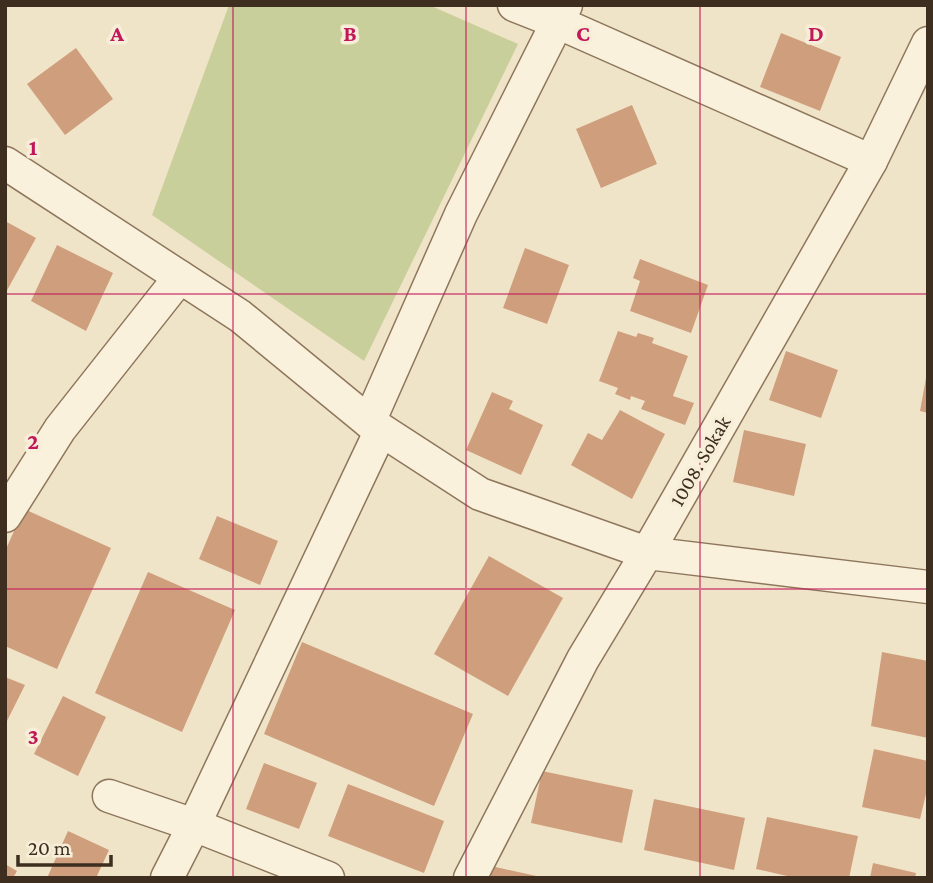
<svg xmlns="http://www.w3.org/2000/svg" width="933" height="883" font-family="'Crimson Pro',serif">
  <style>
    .green { fill: #c9cf9b }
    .building { fill: #cf9f7d }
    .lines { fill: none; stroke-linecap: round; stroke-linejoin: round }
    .minor-casing { stroke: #8d765c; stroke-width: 35 }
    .minor { stroke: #faf1dc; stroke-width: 32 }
    .grid { fill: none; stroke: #c2185b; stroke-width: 2; stroke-opacity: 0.55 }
    .labels { text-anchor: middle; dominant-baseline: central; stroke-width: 7; stroke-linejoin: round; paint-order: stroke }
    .street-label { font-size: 21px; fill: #3d2e20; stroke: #f7eed8 }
    .grid-label { font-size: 23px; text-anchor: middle; font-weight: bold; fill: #c2185b; stroke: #f7eed8; stroke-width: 7; stroke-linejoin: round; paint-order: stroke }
  </style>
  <rect width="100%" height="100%" fill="#f0e4c8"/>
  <path class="green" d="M229 5H429L518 44 364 361 152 215Z"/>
  <g class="building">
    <path d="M781 33 841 57 820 111 760 87Z"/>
    <path d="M76 48 113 99 65 135 27 84Z"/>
    <path d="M632 105 657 164 601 188 576 129Z"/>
    <path d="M5 221 36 238 5 294Z"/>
    <path d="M57 245 113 273 86 331 31 301Z"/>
    <path d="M525 248 569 265 547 324 503 308Z"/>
    <path d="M640 259 708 285 691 333 630 311 640 281 633 278Z"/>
    <path d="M618 331 636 337 638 333 654 338 652 343 688 356 673 396 694 403 685 425 641 409 645 401 631 396 630 400 615 394 618 388 599 381Z"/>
    <path d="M786 351 838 370 821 418 769 400Z"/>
    <path d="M926 378H928V413L920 411Z"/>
    <path d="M492 392 513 401 509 409 543 425 521 475 466 450Z"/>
    <path d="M620 410 665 434 632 499 571 465 588 433 602 440Z"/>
    <path d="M744 430 806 444 794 496 733 482Z"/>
    <path d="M24 509 111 548 57 669 5 646V551Z"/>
    <path d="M217 516 278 541 260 585 199 559Z"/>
    <path d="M489 556 563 598 508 696 434 654Z"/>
    <path d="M148 572 235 610 182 732 95 693Z"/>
    <path d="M302 642 473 714 434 806 264 734Z"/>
    <path d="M882 652 928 661V738L871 726Z"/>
    <path d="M5 677 25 685 5 725Z"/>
    <path d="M63 696 106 717 78 776 34 754Z"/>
    <path d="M874 749 928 761V786L920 819 862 807Z"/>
    <path d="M264 763 317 783 299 829 246 809Z"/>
    <path d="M542 771 633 790 622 843 531 823Z"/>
    <path d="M348 784 444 821 424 873 328 836Z"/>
    <path d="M654 799 745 818 734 870 644 850Z"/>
    <path d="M767 817 858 836 849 878H796L756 869Z"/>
    <path d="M68 831 109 850 96 878H47Z"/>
    <path d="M873 863 916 873 915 878H870Z"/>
    <path d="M5 864 17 871 13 878H5Z"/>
    <path d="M491 866 541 877V878H488Z"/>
  </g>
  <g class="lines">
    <defs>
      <g id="minor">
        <path d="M514 5 557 22 871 161"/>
        <path d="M5 163 240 316 369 422 480 494 647 553 928 587"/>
        <path d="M369 422 461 214 566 5"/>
        <path d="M5 516 60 429 180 277"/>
        <path d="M109 796 194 825 328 878"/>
        <path d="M167 878 194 825 381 430"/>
        <path d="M470 878 583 659 647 553 871 161 928 43"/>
      </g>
    </defs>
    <use href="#minor" class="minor-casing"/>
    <use href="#minor" class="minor"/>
  </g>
  <path class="grid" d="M233 5V878M466 5V878M700 5V878M5 294H928M5 589H928"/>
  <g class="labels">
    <g class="street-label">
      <text transform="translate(700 461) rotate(-60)">1008. Sokak</text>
    </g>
  </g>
  <g class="grid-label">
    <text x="117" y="41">A</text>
    <text x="350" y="41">B</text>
    <text x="583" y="41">C</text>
    <text x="816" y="41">D</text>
    <text x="33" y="155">1</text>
    <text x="33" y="449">2</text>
    <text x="33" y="744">3</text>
  </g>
  <rect width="933" height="883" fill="none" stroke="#3d2e20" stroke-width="14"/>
  <path d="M18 855v10h93v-10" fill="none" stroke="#3d2e20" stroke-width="3.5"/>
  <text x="28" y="855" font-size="21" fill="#3d2e20" stroke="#f7eed8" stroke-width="5" paint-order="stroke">20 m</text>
</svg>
